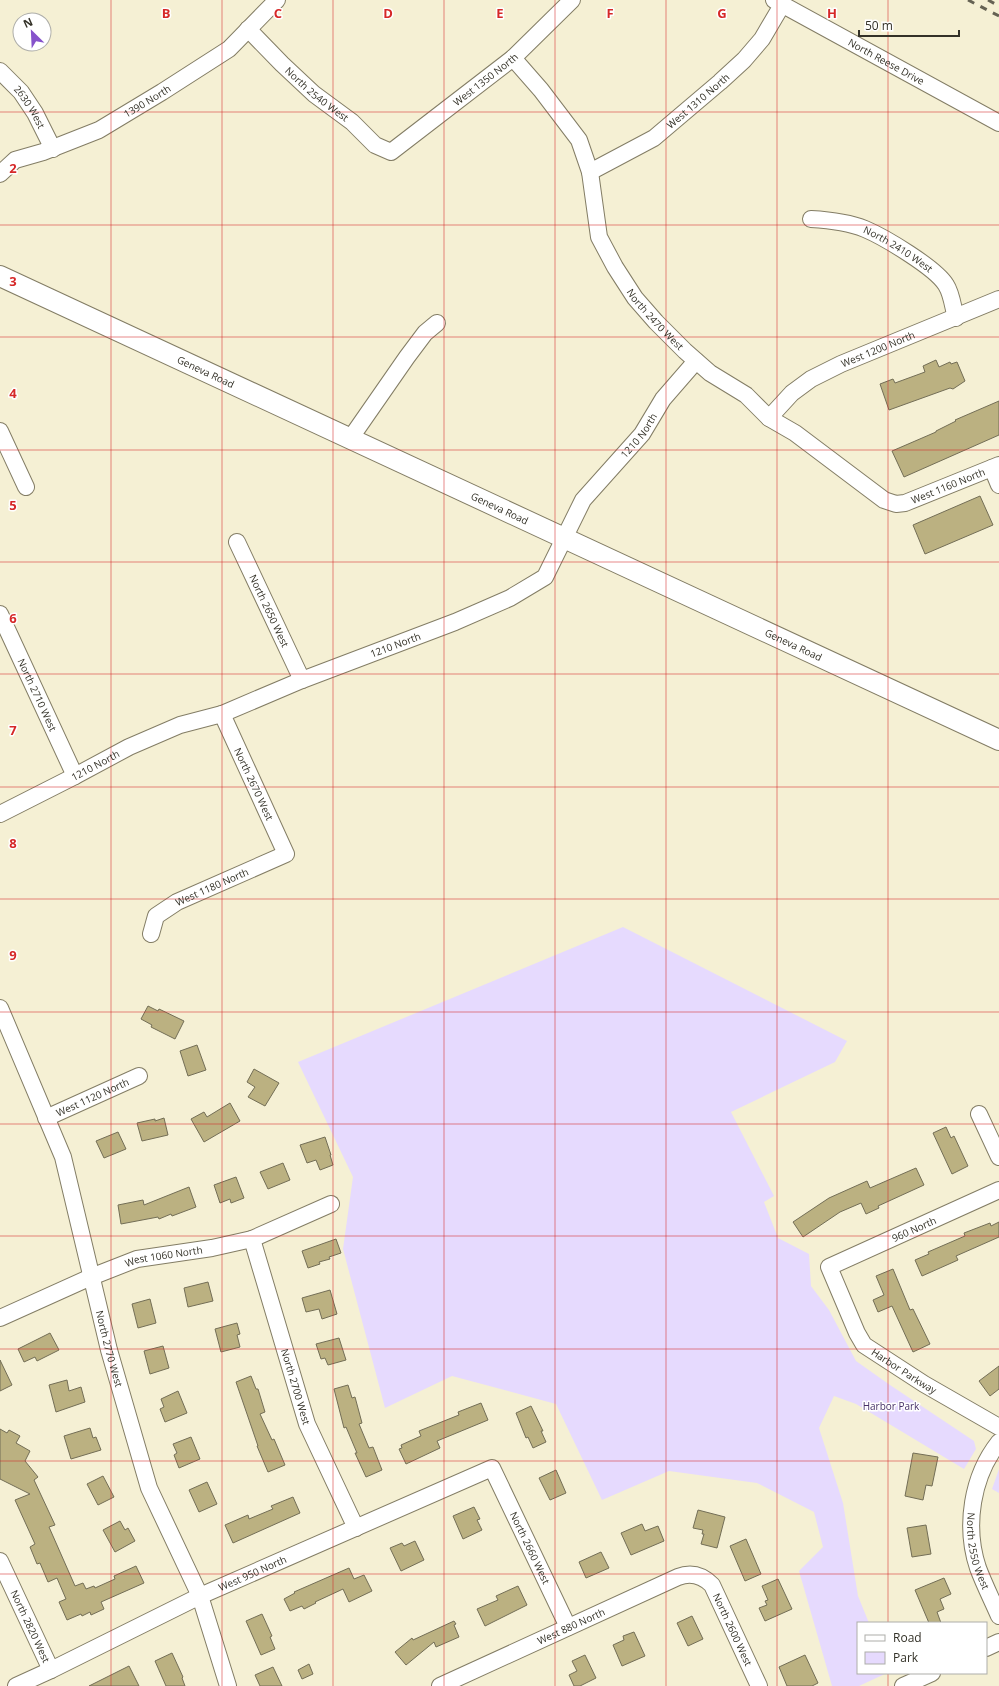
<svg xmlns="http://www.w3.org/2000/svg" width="999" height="1686" font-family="'Open Sans',sans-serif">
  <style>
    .green { fill: #e6dafe }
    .building { fill: #bbb181; stroke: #736e56 }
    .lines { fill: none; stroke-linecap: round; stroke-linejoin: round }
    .minor-casing { stroke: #837d65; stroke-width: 18 }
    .major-casing { stroke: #837d65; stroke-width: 22 }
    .minor { stroke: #fff; stroke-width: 16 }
    .major { stroke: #fff; stroke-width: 20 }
    .rail { stroke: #656253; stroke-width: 3; stroke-dasharray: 7 7; stroke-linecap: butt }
    .grid { fill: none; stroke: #d62828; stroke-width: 1; stroke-opacity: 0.55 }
    .labels { text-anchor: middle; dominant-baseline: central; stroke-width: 3; stroke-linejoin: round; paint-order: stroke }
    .street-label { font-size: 10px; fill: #333127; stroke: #fff }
    .park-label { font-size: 10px; fill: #463067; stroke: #fff }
    .grid-label { font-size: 13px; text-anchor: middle; font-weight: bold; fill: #d62828; stroke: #fff; stroke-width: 3; stroke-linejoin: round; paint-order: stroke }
  </style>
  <rect width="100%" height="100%" fill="#f5f0d4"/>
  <g class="green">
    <path d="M623 927 847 1041 835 1062 731 1112 774 1196 764 1202 778 1238 809 1254 811 1286 829 1310 856 1361 890 1385 974 1441 976 1449 964 1469 856 1404 834 1396 819 1428 843 1503 858 1596 869 1623H858V1673H887L859 1686H832L799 1571 823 1547 814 1512 757 1483 669 1471 602 1500 556 1404 452 1376 385 1408 343 1249 353 1177 298 1062Z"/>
    <path d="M999 1469V1493L992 1489Z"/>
  </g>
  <g class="building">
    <path d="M936 360 939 367 950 362 951 364 957 362 965 381 953 389 950 388 889 410 880 384 893 379 895 383 925 372 923 366Z"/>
    <path d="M999 401V435L904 477 892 451 936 432V431L956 421 955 420Z"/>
    <path d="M980 496 993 525 925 554 913 525Z"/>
    <path d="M148 1006 158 1011 159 1009 184 1021 175 1039 151 1027 152 1025 141 1019Z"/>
    <path d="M197 1045 206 1070 188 1076 180 1051Z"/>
    <path d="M254 1069 279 1083 265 1106 248 1097 255 1087 247 1082Z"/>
    <path d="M230 1103 240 1121 204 1142 191 1119 204 1112 207 1117Z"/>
    <path d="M164 1118 168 1135 142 1141 137 1123 155 1119V1121Z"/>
    <path d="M946 1127 951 1138 954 1136 968 1166 952 1174 933 1133Z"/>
    <path d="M118 1132 126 1149 104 1158 96 1141Z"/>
    <path d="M325 1137 331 1155H330L333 1165 320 1170 316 1160 307 1163 300 1145Z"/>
    <path d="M283 1163 290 1180 268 1189 260 1172Z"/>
    <path d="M916 1168 924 1185 878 1206 879 1208 866 1214 861 1203 840 1212 803 1237 793 1222 829 1198 867 1181 870 1188Z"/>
    <path d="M236 1177 244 1198 231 1203 230 1199 220 1203 214 1185Z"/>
    <path d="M189 1187 196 1207 172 1216 171 1214 159 1219 158 1217 121 1224 118 1205 143 1200 144 1205Z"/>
    <path d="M999 1222V1237L956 1256 958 1260 922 1276 915 1260 929 1254 928 1252 965 1236 964 1233 990 1223 991 1226Z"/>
    <path d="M336 1239 341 1253 329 1257 330 1259 319 1262 320 1264 308 1268 302 1251Z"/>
    <path d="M893 1269 910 1310 913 1309 930 1344 913 1352 892 1306 878 1312 873 1300 884 1295 876 1276Z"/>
    <path d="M208 1282 213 1301 188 1307 184 1288Z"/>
    <path d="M330 1290 337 1314 322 1319 319 1309 306 1312 302 1298Z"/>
    <path d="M150 1299 156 1323 138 1328 132 1304Z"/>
    <path d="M237 1323 240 1334 237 1335 240 1347 221 1352 215 1329Z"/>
    <path d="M50 1333 59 1350 37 1361 35 1357 24 1362 18 1349Z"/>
    <path d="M339 1338 346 1360 328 1365 325 1358 321 1359 316 1344Z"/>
    <path d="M163 1346 169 1368 150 1374 144 1351Z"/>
    <path d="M0 1360 12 1385 0 1391Z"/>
    <path d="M999 1366V1389L990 1396 979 1381Z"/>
    <path d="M251 1376 256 1389H258L265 1412 260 1414 272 1440 274 1439 285 1465 268 1472 257 1446H258L236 1382Z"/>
    <path d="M67 1380 69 1391 81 1387 85 1402 56 1412 49 1385Z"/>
    <path d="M348 1385 352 1398 355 1397 362 1423 359 1424 369 1448 373 1447 382 1470 366 1477 355 1453H357L346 1427 344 1428 334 1389Z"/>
    <path d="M178 1391 187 1413 165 1422 160 1409 164 1407 161 1399Z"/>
    <path d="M481 1403 488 1420 437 1441 440 1448 406 1464 399 1449 402 1448 401 1445 421 1436 419 1431 459 1415 458 1412Z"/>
    <path d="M531 1406 543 1431H541L546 1442 533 1448 528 1437 526 1438 516 1413Z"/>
    <path d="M90 1428 93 1438 96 1437 101 1450 71 1459 64 1436Z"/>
    <path d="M0 1429 7 1433 9 1430 20 1436 16 1443 30 1451 25 1461 38 1477 34 1480 55 1525 49 1527 75 1586 83 1583 86 1589 94 1586 95 1588 115 1579 114 1576 136 1566 144 1583 101 1602 104 1609 91 1615 90 1612 82 1616 81 1614 67 1620 59 1602 66 1599 57 1578 48 1582 40 1563 37 1564 30 1547 35 1544 15 1500 30 1494 0 1479Z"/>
    <path d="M191 1437 200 1459 179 1468 174 1455 177 1453 173 1444Z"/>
    <path d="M913 1453 938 1457 932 1486 926 1485 923 1500 905 1496Z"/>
    <path d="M556 1470 566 1493 550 1500 539 1478Z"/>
    <path d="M103 1476 114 1497 98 1505 87 1484Z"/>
    <path d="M207 1482 217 1504 199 1512 189 1490Z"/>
    <path d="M293 1497 300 1513 233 1543 225 1525 248 1515 249 1519 273 1509 271 1506Z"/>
    <path d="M474 1507 480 1519 477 1520 482 1530 463 1539 453 1516Z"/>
    <path d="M698 1510 725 1517 717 1548 701 1544 704 1534H702L703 1530 693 1528Z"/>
    <path d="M120 1521 125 1530 128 1528 135 1541 115 1552 103 1530Z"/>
    <path d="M642 1524 645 1531 658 1526 664 1541 631 1555 621 1533Z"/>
    <path d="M926 1525 931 1554 912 1557 907 1528Z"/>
    <path d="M746 1539 761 1574 745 1581 730 1546Z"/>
    <path d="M415 1541 424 1560 401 1571 390 1548 402 1543 404 1546Z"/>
    <path d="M601 1552 609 1568 586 1578 579 1562Z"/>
    <path d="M349 1568 354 1579 364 1575 372 1591 349 1602 343 1589 315 1602 316 1603 304 1609 302 1606 290 1611 284 1599 295 1593 294 1592Z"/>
    <path d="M944 1578 951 1594 940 1599 944 1609 937 1612 941 1623H929L915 1590Z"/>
    <path d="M778 1579 792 1609 765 1621 759 1608 767 1605 765 1601 768 1600 762 1586Z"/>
    <path d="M518 1586 527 1605 485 1626 477 1609 498 1600 496 1596Z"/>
    <path d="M262 1614 272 1636 270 1637 275 1649 261 1655 246 1621Z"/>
    <path d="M692 1616 703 1639 688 1646 677 1623Z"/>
    <path d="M454 1621 456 1624 454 1625 459 1637 436 1647 434 1642 406 1665 395 1652 412 1638 413 1640Z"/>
    <path d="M634 1632 645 1656 622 1666 613 1645 624 1640 623 1636Z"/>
    <path d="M172 1653 183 1677 182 1678 185 1686H166L155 1661Z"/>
    <path d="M585 1655 596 1678 580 1686H574L569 1675 577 1671 572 1661Z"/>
    <path d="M805 1655 818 1683 812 1686H787L779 1667Z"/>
    <path d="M309 1664 313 1674 302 1679 298 1670Z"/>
    <path d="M129 1666 139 1686H89Z"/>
    <path d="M273 1667 282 1686H260L255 1675Z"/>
  </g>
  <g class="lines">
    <defs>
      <g id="minor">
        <path id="s1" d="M774 0 999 123"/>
        <path id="s2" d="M248 29 282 64 314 94 352 122 375 145 391 152 513 58 572 0"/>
        <path id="s3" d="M513 58 541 90 579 140 590 172 599 237 615 267 635 298 656 322 685 351 710 373 746 395 769 418 795 433 884 500 896 504 905 503 999 465"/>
        <path id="s4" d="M0 71 21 92 35 113 53 149"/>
        <path id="s5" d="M590 172 654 138 720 82 744 60 762 39 782 5"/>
        <path id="s6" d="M0 174 15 160 43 152 99 130 162 92 229 49 277 0"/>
        <path id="s7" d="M811 219C829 220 848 222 865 229 884 237 936 268 946 285 952 294 953 308 956 318"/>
        <path id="s8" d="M769 418 792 393 811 379 841 364 999 299"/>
        <path d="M0 431 26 487"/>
        <path d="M350 439 407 357 425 333 437 323"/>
        <path d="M992 468 999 485"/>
        <path id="s9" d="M237 542 302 680"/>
        <path id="s10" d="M0 614 75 776"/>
        <path id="s11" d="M0 814 75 776 129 747 180 725 222 714 302 680 455 622 510 598 545 577 583 500 642 434 663 399 696 361"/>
        <path id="s12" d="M151 934 156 916 177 902 286 854 222 714"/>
        <path id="s13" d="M0 1008 63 1157 109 1350 149 1488 200 1596 228 1686"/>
        <path d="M979 1114 999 1157"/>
        <path id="s14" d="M46 1118 139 1076"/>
        <path id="s15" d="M999 1190 829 1267 857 1333 864 1345 924 1384 999 1427"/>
        <path id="s16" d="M252 1239 307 1424 356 1528"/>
        <path id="s17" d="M0 1318 91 1277 137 1259 212 1248 252 1239 331 1204"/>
        <path id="s18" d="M999 1442C972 1476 964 1526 978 1568 984 1584 992 1600 999 1616"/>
        <path id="s19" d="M0 1561 51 1670"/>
        <path d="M986 1648 999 1642"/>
        <path id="s20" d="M16 1686 51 1670 200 1596 492 1468 568 1627"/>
        <path id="s21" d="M440 1686 678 1577C691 1572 702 1575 712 1585L759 1686"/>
        <path d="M903 1686 932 1673"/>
      </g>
      <g id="major">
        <path id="s22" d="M0 276 999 740"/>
      </g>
    </defs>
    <use href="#minor" class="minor-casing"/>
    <use href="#major" class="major-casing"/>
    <use href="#minor" class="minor"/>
    <use href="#major" class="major"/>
    <g class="rail">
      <path d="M968 0 999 16"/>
      <path d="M988 0 999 6"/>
    </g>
  </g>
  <path class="grid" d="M111 0V1686M222 0V1686M333 0V1686M444 0V1686M555 0V1686M666 0V1686M777 0V1686M888 0V1623M0 112H999M0 225H999M0 337H999M0 450H999M0 562H999M0 674H999M0 787H999M0 899H999M0 1012H999M0 1124H999M0 1236H999M0 1349H999M0 1461H999M0 1574H999M888 1673V1686"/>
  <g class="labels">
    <g class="street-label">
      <text stroke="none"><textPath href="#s1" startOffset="128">North Reese Drive</textPath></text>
      <text stroke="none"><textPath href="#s2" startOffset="309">West 1350 North</textPath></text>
      <text stroke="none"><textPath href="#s2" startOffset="95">North 2540 West</textPath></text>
      <text stroke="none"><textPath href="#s6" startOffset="166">1390 North</textPath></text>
      <text stroke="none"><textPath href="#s5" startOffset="130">West 1310 North</textPath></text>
      <text stroke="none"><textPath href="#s4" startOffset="47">2630 West</textPath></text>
      <text stroke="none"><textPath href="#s7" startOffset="94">North 2410 West</textPath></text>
      <text stroke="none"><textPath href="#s3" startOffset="305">North 2470 West</textPath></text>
      <text stroke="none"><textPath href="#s8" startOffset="131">West 1200 North</textPath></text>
      <text stroke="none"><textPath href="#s22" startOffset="227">Geneva Road</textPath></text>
      <text stroke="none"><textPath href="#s11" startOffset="767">1210 North</textPath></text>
      <text stroke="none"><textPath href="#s3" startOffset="666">West 1160 North</textPath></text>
      <text stroke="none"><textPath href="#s22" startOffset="551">Geneva Road</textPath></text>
      <text stroke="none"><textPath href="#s9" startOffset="76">North 2650 West</textPath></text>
      <text stroke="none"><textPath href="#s11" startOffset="431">1210 North</textPath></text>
      <text stroke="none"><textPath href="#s22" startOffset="875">Geneva Road</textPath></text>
      <text stroke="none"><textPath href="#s10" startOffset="89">North 2710 West</textPath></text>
      <text stroke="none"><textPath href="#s11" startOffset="107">1210 North</textPath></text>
      <text transform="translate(254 784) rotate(65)">North 2670 West</text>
      <text stroke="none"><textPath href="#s12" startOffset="82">West 1180 North</textPath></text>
      <text stroke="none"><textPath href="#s14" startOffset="51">West 1120 North</textPath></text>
      <text transform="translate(914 1229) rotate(-24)">960 North</text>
      <text stroke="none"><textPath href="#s17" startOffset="176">West 1060 North</textPath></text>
      <text stroke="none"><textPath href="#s13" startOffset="359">North 2770 West</textPath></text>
      <text stroke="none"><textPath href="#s15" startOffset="320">Harbor Parkway</textPath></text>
      <text stroke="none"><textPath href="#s16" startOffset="154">North 2700 West</textPath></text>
      <text stroke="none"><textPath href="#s20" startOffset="612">North 2660 West</textPath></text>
      <text stroke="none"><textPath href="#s18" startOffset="116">North 2550 West</textPath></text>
      <text stroke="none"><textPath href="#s20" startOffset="262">West 950 North</textPath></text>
      <text stroke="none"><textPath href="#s19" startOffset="72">North 2820 West</textPath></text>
      <text stroke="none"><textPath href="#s21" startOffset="144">West 880 North</textPath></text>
      <text stroke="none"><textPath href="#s21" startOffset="348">North 2600 West</textPath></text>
    </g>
    <g class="park-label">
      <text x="891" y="1406">Harbor Park</text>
    </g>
  </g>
  <g class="grid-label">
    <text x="166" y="18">B</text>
    <text x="278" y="18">C</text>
    <text x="388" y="18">D</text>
    <text x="500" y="18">E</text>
    <text x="610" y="18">F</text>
    <text x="722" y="18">G</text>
    <text x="832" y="18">H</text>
    <text x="13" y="173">2</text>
    <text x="13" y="286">3</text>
    <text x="13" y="398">4</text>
    <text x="13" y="510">5</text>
    <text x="13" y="623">6</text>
    <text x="13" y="735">7</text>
    <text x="13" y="848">8</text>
    <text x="13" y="960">9</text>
  </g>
  <rect x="857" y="1622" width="130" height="52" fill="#ffffff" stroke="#adada9"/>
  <rect x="865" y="1635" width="20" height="6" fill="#ffffff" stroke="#adada9"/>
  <text x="893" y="1642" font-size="12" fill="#333127">Road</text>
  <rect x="865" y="1652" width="20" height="12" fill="#e6dafe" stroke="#adada9"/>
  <text x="893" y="1662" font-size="12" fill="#333127">Park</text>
  <g transform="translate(32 32) rotate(336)"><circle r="19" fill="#ffffff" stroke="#adada9"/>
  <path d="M0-3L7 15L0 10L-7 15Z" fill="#8653cb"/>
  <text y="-6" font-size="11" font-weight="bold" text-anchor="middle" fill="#333127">N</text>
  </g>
  <path d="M859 30v6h100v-6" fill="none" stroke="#333127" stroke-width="2"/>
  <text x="865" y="30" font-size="12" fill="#333127" stroke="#ffffff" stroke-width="3" paint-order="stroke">50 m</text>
</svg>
